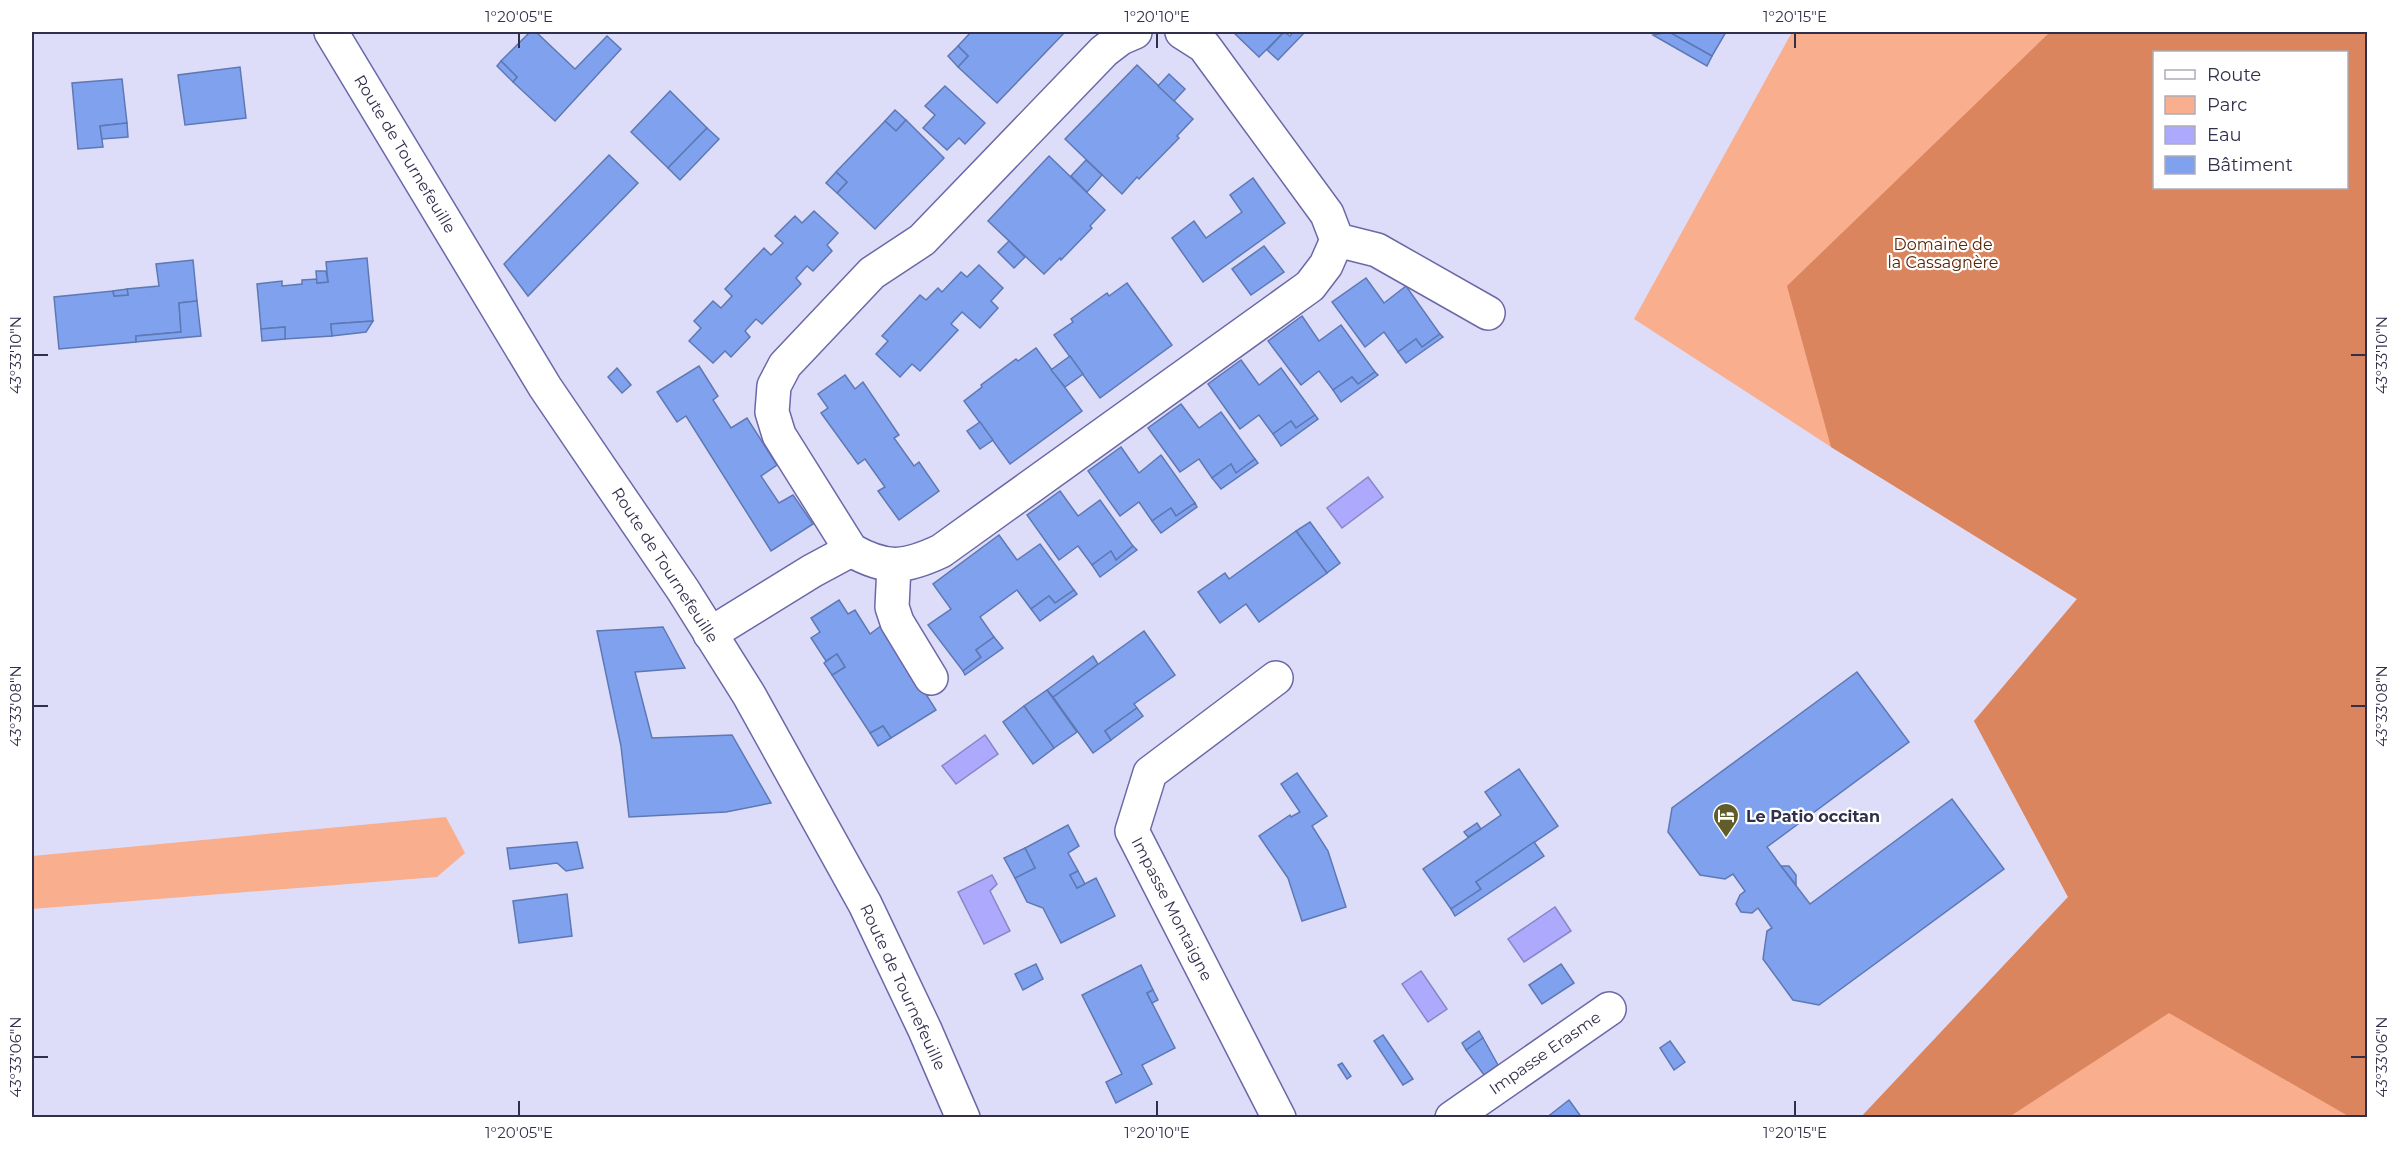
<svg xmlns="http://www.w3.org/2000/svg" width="2399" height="1149" font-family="Montserrat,sans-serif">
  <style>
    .green { fill: #f9af8e; fill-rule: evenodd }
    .forest { fill: #da855e; fill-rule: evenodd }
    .water { fill: #adaafd; stroke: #8885c8; stroke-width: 1.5 }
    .building { fill: #7fa1ee; stroke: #5e78b4; stroke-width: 1.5 }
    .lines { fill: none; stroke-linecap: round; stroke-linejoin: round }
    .minor-casing { stroke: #6b68a7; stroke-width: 36 }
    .minor { stroke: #fff; stroke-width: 33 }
    .ticks { fill: none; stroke: #31304c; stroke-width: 2 }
    .labels { text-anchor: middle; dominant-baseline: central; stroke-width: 4.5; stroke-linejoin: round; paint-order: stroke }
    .street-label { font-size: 16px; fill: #31304c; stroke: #fff }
    .park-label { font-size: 16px; fill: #5a2406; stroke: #fff }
    .poi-label { font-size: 16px; font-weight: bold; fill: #31304c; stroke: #fff; text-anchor: start }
    .neatline { fill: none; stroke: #31304c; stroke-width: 2 }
    .ticks-label { font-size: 15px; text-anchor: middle; fill: #31304c }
  </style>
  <rect width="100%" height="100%" fill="#ddddfa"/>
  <g class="green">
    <path d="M1792 32H2367V1117H1861L2068 897 1974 721 2077 599 1831 447 1634 319ZM2154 52H2346V188H2154Z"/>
    <path d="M446 817 465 853 437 877 32 909V856Z"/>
  </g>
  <path class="forest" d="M2050 32H2367V1117H2350L2169 1013 2009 1117H1861L2068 897 1974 721 2077 599 1831 447 1787 286ZM2154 52H2346V188H2154Z"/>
  <g class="water">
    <path d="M1368 477 1383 497 1342 528 1327 508Z"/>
    <path d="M985 735 998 754 956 784 942 766Z"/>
    <path d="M992 875 997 884 990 891 1010 931 984 944 958 892Z"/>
    <path d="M1555 907 1571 931 1524 962 1508 939Z"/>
    <path d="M1421 971 1447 1009 1428 1022 1402 984Z"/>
  </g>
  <g class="building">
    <path d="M530 32H536L575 69 607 36 621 49 555 121 513 82 517 77 501 61Z"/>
    <path d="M971 32H1065L997 103 958 67 968 56 958 46Z"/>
    <path d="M1233 32H1284L1259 57Z"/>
    <path d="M1284 32 1290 36 1293 32H1305L1278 60 1267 50Z"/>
    <path d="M1669 32H1726L1712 56Z"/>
    <path d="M1669 32 1712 56 1707 66 1653 35Z"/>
    <path d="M958 46 968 56 958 67 948 56Z"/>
    <path d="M501 61 517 77 513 82 497 66Z"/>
    <path d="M1137 65 1193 119 1177 136 1179 138 1139 179 1137 177 1122 194 1065 139Z"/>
    <path d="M240 67 246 118 185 125 178 75Z"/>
    <path d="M1169 74 1185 89 1174 101 1158 86Z"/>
    <path d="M122 79 127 123 100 126 103 147 78 149 72 83Z"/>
    <path d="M945 86 985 123 965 144 959 138 947 150 923 128 935 115 925 106Z"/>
    <path d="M670 91 707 128 668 168 631 132Z"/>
    <path d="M895 110 906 120 896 131 885 121Z"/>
    <path d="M906 120 944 158 875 229 837 193 847 182 836 172 885 121 896 131Z"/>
    <path d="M127 123 128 137 102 139 100 126Z"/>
    <path d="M707 128 719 139 680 180 668 168Z"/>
    <path d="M609 155 638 183 528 296 504 264Z"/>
    <path d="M1049 156 1105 210 1090 226 1092 228 1061 260 1060 258 1044 274 988 221Z"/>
    <path d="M1086 160 1102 175 1087 192 1071 176Z"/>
    <path d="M836 172 847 182 837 193 826 183Z"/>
    <path d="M1253 178 1285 223 1203 282 1172 238 1194 221 1206 238 1242 212 1230 195Z"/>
    <path d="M814 211 838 233 827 245 832 251 813 271 807 266 796 278 801 284 762 324 756 319 745 331 750 337 731 357 725 351 713 363 689 341 701 328 694 321 713 301 721 308 732 296 725 289 764 248 771 255 783 243 775 236 795 216 802 223Z"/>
    <path d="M1009 241 1025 257 1014 268 998 252Z"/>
    <path d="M1264 246 1284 272 1251 295 1232 269Z"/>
    <path d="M367 258 373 321 331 324 332 336 285 339V327L261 329 257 284 282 281V286L302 284V280L317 279V283L328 282 326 262Z"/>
    <path d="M193 260 197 301 179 303 181 332 136 336V342L59 349 54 297 113 291 114 296 128 295 127 289 159 286 156 264Z"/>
    <path d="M979 265 1003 288 991 301 998 308 980 328 962 312 951 324 958 330 920 371 912 364 900 377 876 354 888 341 882 336 920 295 926 300 938 288 942 292 961 272 967 277Z"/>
    <path d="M316 271H326L328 282 317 283Z"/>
    <path d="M1366 278 1384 303 1406 286 1440 334 1422 347 1416 339 1398 352 1384 332 1365 347 1332 302Z"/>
    <path d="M1127 283 1172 345 1100 398 1054 335 1073 322 1071 319 1107 293 1109 296Z"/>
    <path d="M127 289 128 295 114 296 113 291Z"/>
    <path d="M197 301 201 336 136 342V336L181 332 179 303Z"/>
    <path d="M1302 316 1319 341 1341 325 1375 372 1358 384 1352 377 1333 390 1319 371 1301 385 1268 341Z"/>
    <path d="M373 321 366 332 332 336 331 324Z"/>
    <path d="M285 327V339L262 341 261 329Z"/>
    <path d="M1440 334 1443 337 1406 363 1398 352 1416 339 1422 347Z"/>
    <path d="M1036 348 1082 411 1010 464 964 401 982 387 981 385 1016 359 1018 361Z"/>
    <path d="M1070 356 1083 374 1065 387 1051 370Z"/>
    <path d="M1241 360 1259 385 1281 368 1315 415 1296 428 1291 421 1273 434 1259 415 1240 429 1208 384Z"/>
    <path d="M699 366 718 396 713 400 731 428 747 418 777 465 761 476 779 503 793 495 813 524 771 551 686 416 677 422 657 392Z"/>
    <path d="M617 368 631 385 622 393 608 377Z"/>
    <path d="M1375 372 1378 375 1341 402 1333 390 1352 377 1358 384Z"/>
    <path d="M845 375 855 389 863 382 899 435 894 438 914 466 919 462 939 491 899 520 878 491 885 487 865 459 858 464 821 413 828 408 818 394Z"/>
    <path d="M1181 404 1199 428 1221 412 1255 459 1236 473 1231 464 1212 478 1199 459 1180 472 1148 428Z"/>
    <path d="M1315 415 1318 419 1281 446 1273 434 1291 421 1296 428Z"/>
    <path d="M980 422 993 440 980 449 967 431Z"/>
    <path d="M1121 447 1139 473 1161 455 1195 503 1176 516 1171 508 1152 521 1139 502 1120 516 1088 471Z"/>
    <path d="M1255 459 1258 463 1221 489 1212 478 1231 464 1236 473Z"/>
    <path d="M1060 491 1078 516 1100 500 1133 546 1116 560 1111 551 1092 565 1078 546 1059 560 1027 515Z"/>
    <path d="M1195 503 1197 507 1161 533 1152 521 1171 508 1176 516Z"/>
    <path d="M1310 522 1340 563 1327 573 1296 531Z"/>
    <path d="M1296 531 1327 573 1259 622 1246 604 1220 623 1198 592 1225 573 1229 579Z"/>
    <path d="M999 535 1017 560 1040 544 1074 590 1055 603 1049 596 1031 609 1017 590 980 617 994 637 976 650 981 657 963 671 928 625 951 609 933 584Z"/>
    <path d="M1133 546 1137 550 1100 577 1092 565 1111 551 1116 560Z"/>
    <path d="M1074 590 1077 594 1040 621 1031 609 1049 596 1055 603Z"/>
    <path d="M839 600 848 614 855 610 870 634 882 625 936 710 891 738 883 726 870 733 832 675 845 667 837 654 826 661 811 638 820 632 811 618Z"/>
    <path d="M663 627 685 668 635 672 652 738 732 735 771 803 726 812 629 817 621 746 597 631Z"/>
    <path d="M1144 631 1175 675 1134 704 1137 708 1105 731 1111 740 1093 753 1053 697Z"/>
    <path d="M994 637 1003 648 965 675 963 671 981 657 976 650Z"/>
    <path d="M837 654 845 667 832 675 824 663Z"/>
    <path d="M1093 656 1098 664 1053 697 1047 690Z"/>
    <path d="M1857 672 1909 742 1767 847 1781 866 1810 904 1952 799 2004 869 1819 1005 1793 1000 1763 959 1767 931 1772 928 1758 908 1752 913 1741 912 1736 904 1740 895 1745 891 1733 874 1725 879 1700 875 1668 832 1672 808Z"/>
    <path d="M1047 690 1077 732 1054 748 1024 706Z"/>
    <path d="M1024 706 1054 748 1033 764 1003 722Z"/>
    <path d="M1137 708 1143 716 1111 740 1105 731Z"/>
    <path d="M883 726 891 738 878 746 870 733Z"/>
    <path d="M1519 769 1558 826 1476 882 1481 889 1451 909 1423 869 1501 815 1485 792Z"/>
    <path d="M1297 773 1327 816 1312 826 1328 851 1346 907 1302 921 1288 878 1259 836 1290 815 1291 817 1300 812 1281 784Z"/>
    <path d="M1477 823 1481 829 1468 837 1464 832Z"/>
    <path d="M1068 825 1079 846 1068 853 1078 871 1070 875 1077 888 1096 878 1115 916 1061 943 1043 908 1027 902 1015 878 1035 868 1025 848Z"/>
    <path d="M577 842 583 868 566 871 557 863 510 869 507 848Z"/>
    <path d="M1534 842 1544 856 1455 916 1451 909 1481 889 1476 882Z"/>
    <path d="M1025 848 1035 868 1015 878 1004 858Z"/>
    <path d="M1781 866H1789L1796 875V885Z"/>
    <path d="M1078 871 1085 884 1077 888 1070 875Z"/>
    <path d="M567 894 572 936 519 943 513 901Z"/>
    <path d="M1036 964 1043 979 1023 990 1015 974Z"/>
    <path d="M1561 964 1574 983 1542 1004 1529 985Z"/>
    <path d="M1141 965 1153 990 1147 993 1175 1048 1142 1065 1152 1084 1116 1103 1106 1082 1122 1074 1082 995Z"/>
    <path d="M1153 990 1158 1000 1152 1003 1147 993Z"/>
    <path d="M1479 1031 1483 1038 1466 1050 1462 1043Z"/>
    <path d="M1383 1035 1413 1079 1403 1085 1374 1041Z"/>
    <path d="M1483 1038 1498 1065 1484 1075 1466 1050Z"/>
    <path d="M1670 1041 1685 1062 1674 1070 1660 1048Z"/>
    <path d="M1342 1063 1351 1076 1347 1079 1338 1065Z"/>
    <path d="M1569 1100 1582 1118H1546Z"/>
  </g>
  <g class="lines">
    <defs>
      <g id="minor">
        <path d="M331 32 545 387 683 590 749 695 865 904 925 1030 963 1118"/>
        <path d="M1135 32 1121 38 1104 51 922 240 872 273 785 365 774 386 772 412 779 435 851 550C886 570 905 568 941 551L1310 286 1326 265 1337 240 1327 214 1204 46 1182 32"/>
        <path d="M1337 240 1377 250 1488 313"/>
        <path d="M894 566 892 607 897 622 931 678"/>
        <path d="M710 634 812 571 851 550"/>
        <path d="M1276 678 1150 773 1132 831 1279 1118"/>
        <path d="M1452 1118 1609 1009"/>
      </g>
    </defs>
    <use href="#minor" class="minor-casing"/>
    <use href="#minor" class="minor"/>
  </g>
  <path class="ticks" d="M519 33V48M1157 33V48M1795 33V48M33 355H48M2351 355H2366M33 706H48M2351 706H2366M33 1057H48M2351 1057H2366M519 1101V1116M1157 1101V1116M1795 1101V1116"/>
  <defs>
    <symbol id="hotel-pin" viewBox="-11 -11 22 30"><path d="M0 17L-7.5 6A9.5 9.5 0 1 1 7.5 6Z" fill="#615d2a" stroke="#fff"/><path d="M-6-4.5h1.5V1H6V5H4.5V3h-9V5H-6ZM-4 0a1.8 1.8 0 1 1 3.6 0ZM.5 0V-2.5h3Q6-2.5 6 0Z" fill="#fff"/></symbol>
  </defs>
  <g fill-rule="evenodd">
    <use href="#hotel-pin" x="1711" y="801" width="30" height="40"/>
  </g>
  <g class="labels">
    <g class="street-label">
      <text transform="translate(405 154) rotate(59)">Route de Tournefeuille</text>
      <text transform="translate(665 565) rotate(57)">Route de Tournefeuille</text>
      <text transform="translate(1172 909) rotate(63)">Impasse Montaigne</text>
      <text transform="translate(903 987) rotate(65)">Route de Tournefeuille</text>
      <text transform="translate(1545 1053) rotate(-35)">Impasse Erasme</text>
    </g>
    <g class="park-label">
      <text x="1943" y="244">Domaine de<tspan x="1943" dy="18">la Cassagnère</tspan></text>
    </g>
    <g class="poi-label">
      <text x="1746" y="816">Le Patio occitan</text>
    </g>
  </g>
  <rect width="2399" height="1149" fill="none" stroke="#ffffff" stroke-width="66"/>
  <rect x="2153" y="51" width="195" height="138" fill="#ffffff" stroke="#adacb7" stroke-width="1.5"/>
  <rect x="2165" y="70" width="30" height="9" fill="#ffffff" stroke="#adacb7" stroke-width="1.5"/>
  <text x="2207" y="81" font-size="18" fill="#31304c">Route</text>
  <rect x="2165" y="96" width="30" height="18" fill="#f9af8e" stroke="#adacb7" stroke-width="1.5"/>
  <text x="2207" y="111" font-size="18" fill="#31304c">Parc</text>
  <rect x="2165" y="126" width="30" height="18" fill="#adaafd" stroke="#adacb7" stroke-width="1.5"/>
  <text x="2207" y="141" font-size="18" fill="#31304c">Eau</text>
  <rect x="2165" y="156" width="30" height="18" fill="#7fa1ee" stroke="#adacb7" stroke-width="1.5"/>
  <text x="2207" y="171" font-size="18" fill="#31304c">Bâtiment</text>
  <rect x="33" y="33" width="2333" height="1083" class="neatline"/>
  <g class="ticks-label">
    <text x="519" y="22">1°20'05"E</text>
    <text x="1157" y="22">1°20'10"E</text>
    <text x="1795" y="22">1°20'15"E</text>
    <text transform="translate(16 355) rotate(-90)" y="5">43°33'10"N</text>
    <text transform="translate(2382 355) rotate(-90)" y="5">43°33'10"N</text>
    <text transform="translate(16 706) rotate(-90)" y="5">43°33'08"N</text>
    <text transform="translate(2382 706) rotate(-90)" y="5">43°33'08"N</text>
    <text transform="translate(16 1057) rotate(-90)" y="5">43°33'06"N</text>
    <text transform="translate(2382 1057) rotate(-90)" y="5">43°33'06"N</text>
    <text x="519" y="1138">1°20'05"E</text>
    <text x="1157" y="1138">1°20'10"E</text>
    <text x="1795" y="1138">1°20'15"E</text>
  </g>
</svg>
